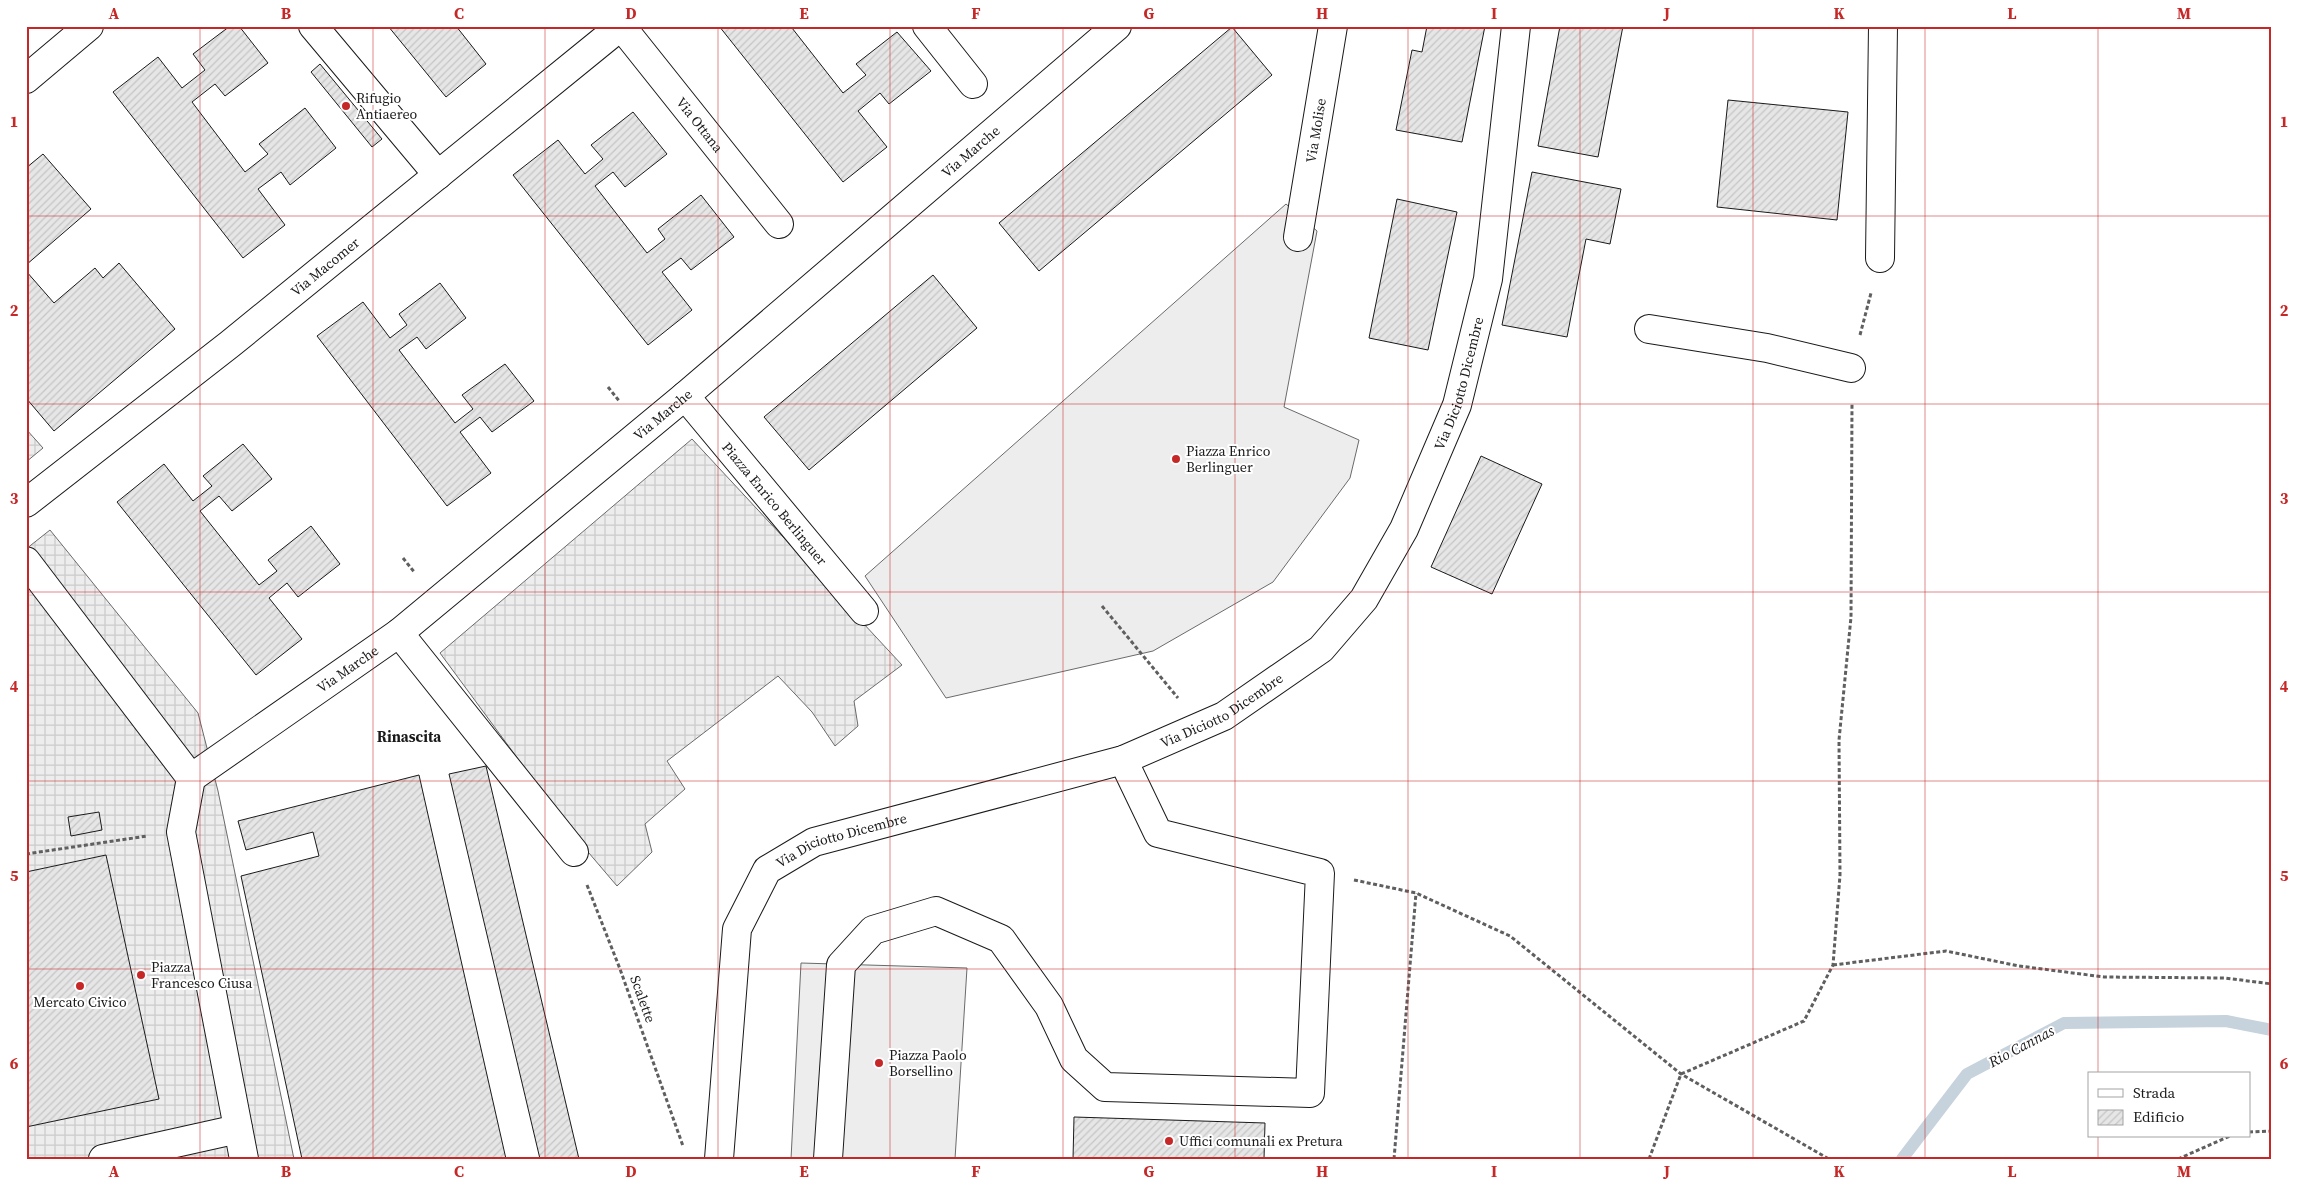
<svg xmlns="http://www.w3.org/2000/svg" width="2298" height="1185" font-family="'Source Serif 4',serif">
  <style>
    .parking { fill: #ededed; stroke: #6a6a6a }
    .plaza { fill: url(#plaza-grid); stroke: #6a6a6a }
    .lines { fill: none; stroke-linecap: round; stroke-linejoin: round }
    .stream { stroke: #c6d2dc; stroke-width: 12 }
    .building { fill: url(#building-hatch); stroke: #1a1a1a }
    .minor-casing { stroke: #1a1a1a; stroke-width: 30 }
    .path { stroke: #5f5f5f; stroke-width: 3; stroke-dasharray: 4 2.5; stroke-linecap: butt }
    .minor { stroke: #fff; stroke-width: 28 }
    .grid { fill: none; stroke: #c62828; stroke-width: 1; stroke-opacity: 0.55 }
    .poi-dot { fill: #c62828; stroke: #fff; stroke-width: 2 }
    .labels { text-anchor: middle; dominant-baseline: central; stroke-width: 4; stroke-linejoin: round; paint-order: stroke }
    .poi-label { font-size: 14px; fill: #1a1a1a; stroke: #fff; text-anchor: start }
    .street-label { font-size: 14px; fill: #1a1a1a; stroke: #fff }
    .neighbourhood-label { font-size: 15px; font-weight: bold; fill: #1a1a1a; stroke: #fff }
    .water-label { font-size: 15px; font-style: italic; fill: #1a1a1a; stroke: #fff }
    .neatline { fill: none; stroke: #c62828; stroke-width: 2 }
    .grid-label { font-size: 16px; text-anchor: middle; font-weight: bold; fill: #c62828 }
  </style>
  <defs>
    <pattern id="plaza-grid" width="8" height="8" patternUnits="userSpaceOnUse" patternTransform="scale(1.25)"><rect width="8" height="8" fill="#ededed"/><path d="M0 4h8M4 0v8" fill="none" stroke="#cbcbcb"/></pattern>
    <pattern id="building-hatch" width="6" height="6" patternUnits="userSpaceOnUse" patternTransform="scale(1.25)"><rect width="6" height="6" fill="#e6e6e6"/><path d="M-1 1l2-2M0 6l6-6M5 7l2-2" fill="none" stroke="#c5c5c5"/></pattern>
  </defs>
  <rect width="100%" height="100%" fill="#fff"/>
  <g class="parking">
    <path d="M1286 204 1317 231 1284 407 1359 440 1350 478 1273 582 1153 651 946 698 865 576Z"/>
    <path d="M801 963 967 968 955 1159H791Z"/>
  </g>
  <g class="plaza">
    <path d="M26 429 43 448 26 462Z"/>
    <path d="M692 439 902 665 854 701 858 726 835 746 812 712 778 676 667 761 685 789 645 824 652 852 617 886 577 839 440 653Z"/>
    <path d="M50 530 198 713 218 791 294 1159H26V549Z"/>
  </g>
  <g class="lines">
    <path class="stream" d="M1902 1159 1967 1074 2064 1023 2226 1021 2272 1030"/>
  </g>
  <g class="building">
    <path d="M230 26H239L268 63 225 96 215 84 192 102 245 172 268 154 259 144 305 108 336 148 290 185 281 172 258 189 285 225 243 258 113 92 158 57 182 88 205 70 193 54Z"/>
    <path d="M388 26H456L486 64 446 97Z"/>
    <path d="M719 26H793L792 28 843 93 866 75 856 64 897 32 931 71 889 104 880 93 858 111 887 147 843 182Z"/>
    <path d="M1427 26H1485L1462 142 1396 130 1412 50 1422 52Z"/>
    <path d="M1560 26H1623L1598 157 1538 146Z"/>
    <path d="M1232 27 1272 75 1039 271 999 223Z"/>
    <path d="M320 64 382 139 372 147 311 72Z"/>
    <path d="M1728 100 1848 112 1837 220 1717 207Z"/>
    <path d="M633 112 667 154 625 187 613 172 595 186 647 253 665 239 658 229 701 195 734 237 691 270 681 258 662 272 692 310 648 345 513 175 558 140 585 174 603 159 591 145Z"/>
    <path d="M43 154 91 209 26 265V168Z"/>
    <path d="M1532 172 1621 189 1610 244 1586 239 1567 337 1502 325Z"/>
    <path d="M1397 199 1457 212 1428 350 1369 338Z"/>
    <path d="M119 263 175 329 54 431 26 398V271L54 303 95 268 103 278Z"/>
    <path d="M933 275 977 328 809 470 764 417Z"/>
    <path d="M440 283 466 318 426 349 417 337 399 350 455 423 473 409 462 395 505 364 534 401 492 432 480 417 460 432 491 473 447 506 317 336 363 302 390 338 407 325 399 314Z"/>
    <path d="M243 444 272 479 232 511 219 496 200 511 259 585 277 571 268 560 311 526 340 564 298 597 287 583 269 598 302 639 256 675 117 502 164 464 193 501 212 486 203 476Z"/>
    <path d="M1481 456 1542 484 1492 594 1431 567Z"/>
    <path d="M486 766 579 1159H540L449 774Z"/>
    <path d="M419 775 506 1159H302L241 876 319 856 313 832 246 850 238 821Z"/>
    <path d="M99 812 102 830 71 836 68 817Z"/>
    <path d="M106 855 159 1099 26 1127V872Z"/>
    <path d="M1074 1117 1265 1123 1264 1159H1073Z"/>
  </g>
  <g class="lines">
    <defs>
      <g id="minor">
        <path d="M313 26 438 175"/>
        <path d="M927 26 973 84"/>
        <path d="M26 79 89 26"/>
        <path id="s1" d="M1298 237 1333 26"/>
        <path d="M1880 258 1883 26"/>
        <path d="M1649 329 1767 348 1851 368"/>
        <path id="s2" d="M685 396 864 611"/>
        <path id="s3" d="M26 503 230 344 621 26 779 224"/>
        <path d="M26 561 191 778 181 832 244 1159"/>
        <path d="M399 633 574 852"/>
        <path id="s4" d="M191 778 399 633 685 396 1117 26"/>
        <path d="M103 1159 238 1129"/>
        <path id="s5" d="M719 1159 737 929 767 870 814 842 1123 760 1224 716 1321 649 1364 599 1404 529 1457 405 1488 279 1516 26"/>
        <path d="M828 1159 841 965 873 930 936 911 1001 939 1049 1006 1074 1059 1105 1087 1310 1093 1320 873 1158 833 1123 760"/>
      </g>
    </defs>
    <use href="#minor" class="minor-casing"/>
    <g class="path">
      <path d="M1860 335 1871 293"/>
      <path d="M608 387 620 402"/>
      <path d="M403 558 415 573"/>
      <path d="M1102 606 1178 698"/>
      <path d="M26 854 147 836"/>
      <path d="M1354 880 1416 893 1510 936 1681 1074 1829 1159"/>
      <path d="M587 885 620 969 683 1146"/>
      <path d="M1833 965 1946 951 2019 966 2104 977 2225 978 2272 984"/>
      <path d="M2249 1132 2272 1131"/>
      <path d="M1394 1159 1416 893"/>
      <path d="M1649 1159 1681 1074 1804 1021 1833 965 1840 875 1839 740 1851 617 1852 403"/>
      <path d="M2178 1159 2230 1136"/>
    </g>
    <use href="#minor" class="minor"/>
  </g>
  <path class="grid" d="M200 26V1159M373 26V1159M545 26V1159M718 26V1159M890 26V1159M1063 26V1159M1235 26V1159M1408 26V1159M1580 26V1159M1753 26V1159M1925 26V1159M2098 26V1074M26 216H2272M26 404H2272M26 592H2272M26 781H2272M26 969H2272M2098 1136V1159"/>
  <g class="poi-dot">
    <circle cx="346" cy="106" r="5"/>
    <circle cx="1176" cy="459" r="5"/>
    <circle cx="141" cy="975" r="5"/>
    <circle cx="80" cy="986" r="5"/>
    <circle cx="879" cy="1063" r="5"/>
    <circle cx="1169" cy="1141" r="5"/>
  </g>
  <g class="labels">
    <g class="poi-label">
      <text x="356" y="98">Rifugio<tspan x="356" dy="16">Antiaereo</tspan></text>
      <text x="1186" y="451">Piazza Enrico<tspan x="1186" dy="16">Berlinguer</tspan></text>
      <text x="151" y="967">Piazza<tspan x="151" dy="16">Francesco Ciusa</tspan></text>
      <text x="80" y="1002" text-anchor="middle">Mercato Civico</text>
      <text x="889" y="1055">Piazza Paolo<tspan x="889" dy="16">Borsellino</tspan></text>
      <text x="1179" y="1141">Uffici comunali ex Pretura</text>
    </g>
    <g class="street-label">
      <text stroke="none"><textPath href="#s3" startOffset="889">Via Ottana</textPath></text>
      <text stroke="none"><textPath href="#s1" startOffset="108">Via Molise</textPath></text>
      <text stroke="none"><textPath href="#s4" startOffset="1001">Via Marche</textPath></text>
      <text stroke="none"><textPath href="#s3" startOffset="381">Via Macomer</textPath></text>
      <text stroke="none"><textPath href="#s5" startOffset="1202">Via Diciotto Dicembre</textPath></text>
      <text stroke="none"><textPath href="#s4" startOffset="596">Via Marche</textPath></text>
      <text stroke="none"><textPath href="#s2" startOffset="140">Piazza Enrico Berlinguer</textPath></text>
      <text stroke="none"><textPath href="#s4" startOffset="191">Via Marche</textPath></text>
      <text stroke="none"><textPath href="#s5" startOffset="782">Via Diciotto Dicembre</textPath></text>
      <text stroke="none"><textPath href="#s5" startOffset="378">Via Diciotto Dicembre</textPath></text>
      <text transform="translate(643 999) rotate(70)">Scalette</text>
    </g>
    <g class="neighbourhood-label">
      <text x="409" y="736">Rinascita</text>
    </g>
    <g class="water-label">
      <text transform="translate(2021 1046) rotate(-28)">Rio Cannas</text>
    </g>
  </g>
  <rect width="2298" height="1185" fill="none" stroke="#ffffff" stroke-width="55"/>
  <rect x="2088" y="1072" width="162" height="65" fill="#ffffff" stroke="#a3a3a3"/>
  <rect x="2098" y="1089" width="25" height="8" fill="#ffffff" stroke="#a3a3a3"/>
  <text x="2133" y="1098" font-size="15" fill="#1a1a1a">Strada</text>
  <rect x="2098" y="1110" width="25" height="15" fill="url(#building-hatch)" stroke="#a3a3a3"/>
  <text x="2133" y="1122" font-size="15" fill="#1a1a1a">Edificio</text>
  <rect x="28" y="28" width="2242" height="1130" class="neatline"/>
  <g class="grid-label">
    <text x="114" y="19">A</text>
    <text x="286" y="19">B</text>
    <text x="459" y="19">C</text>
    <text x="631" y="19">D</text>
    <text x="804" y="19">E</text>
    <text x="976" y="19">F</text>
    <text x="1149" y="19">G</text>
    <text x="1322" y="19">H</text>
    <text x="1494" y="19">I</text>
    <text x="1667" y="19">J</text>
    <text x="1839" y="19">K</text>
    <text x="2012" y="19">L</text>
    <text x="2184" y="19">M</text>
    <text x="14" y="127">1</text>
    <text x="2284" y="127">1</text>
    <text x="14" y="316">2</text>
    <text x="2284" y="316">2</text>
    <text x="14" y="504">3</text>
    <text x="2284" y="504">3</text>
    <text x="14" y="692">4</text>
    <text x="2284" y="692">4</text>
    <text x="14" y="881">5</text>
    <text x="2284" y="881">5</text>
    <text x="14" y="1069">6</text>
    <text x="2284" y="1069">6</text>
    <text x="114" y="1177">A</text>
    <text x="286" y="1177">B</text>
    <text x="459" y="1177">C</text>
    <text x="631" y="1177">D</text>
    <text x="804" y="1177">E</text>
    <text x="976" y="1177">F</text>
    <text x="1149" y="1177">G</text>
    <text x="1322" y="1177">H</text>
    <text x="1494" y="1177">I</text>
    <text x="1667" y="1177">J</text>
    <text x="1839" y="1177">K</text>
    <text x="2012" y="1177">L</text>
    <text x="2184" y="1177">M</text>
  </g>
</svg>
